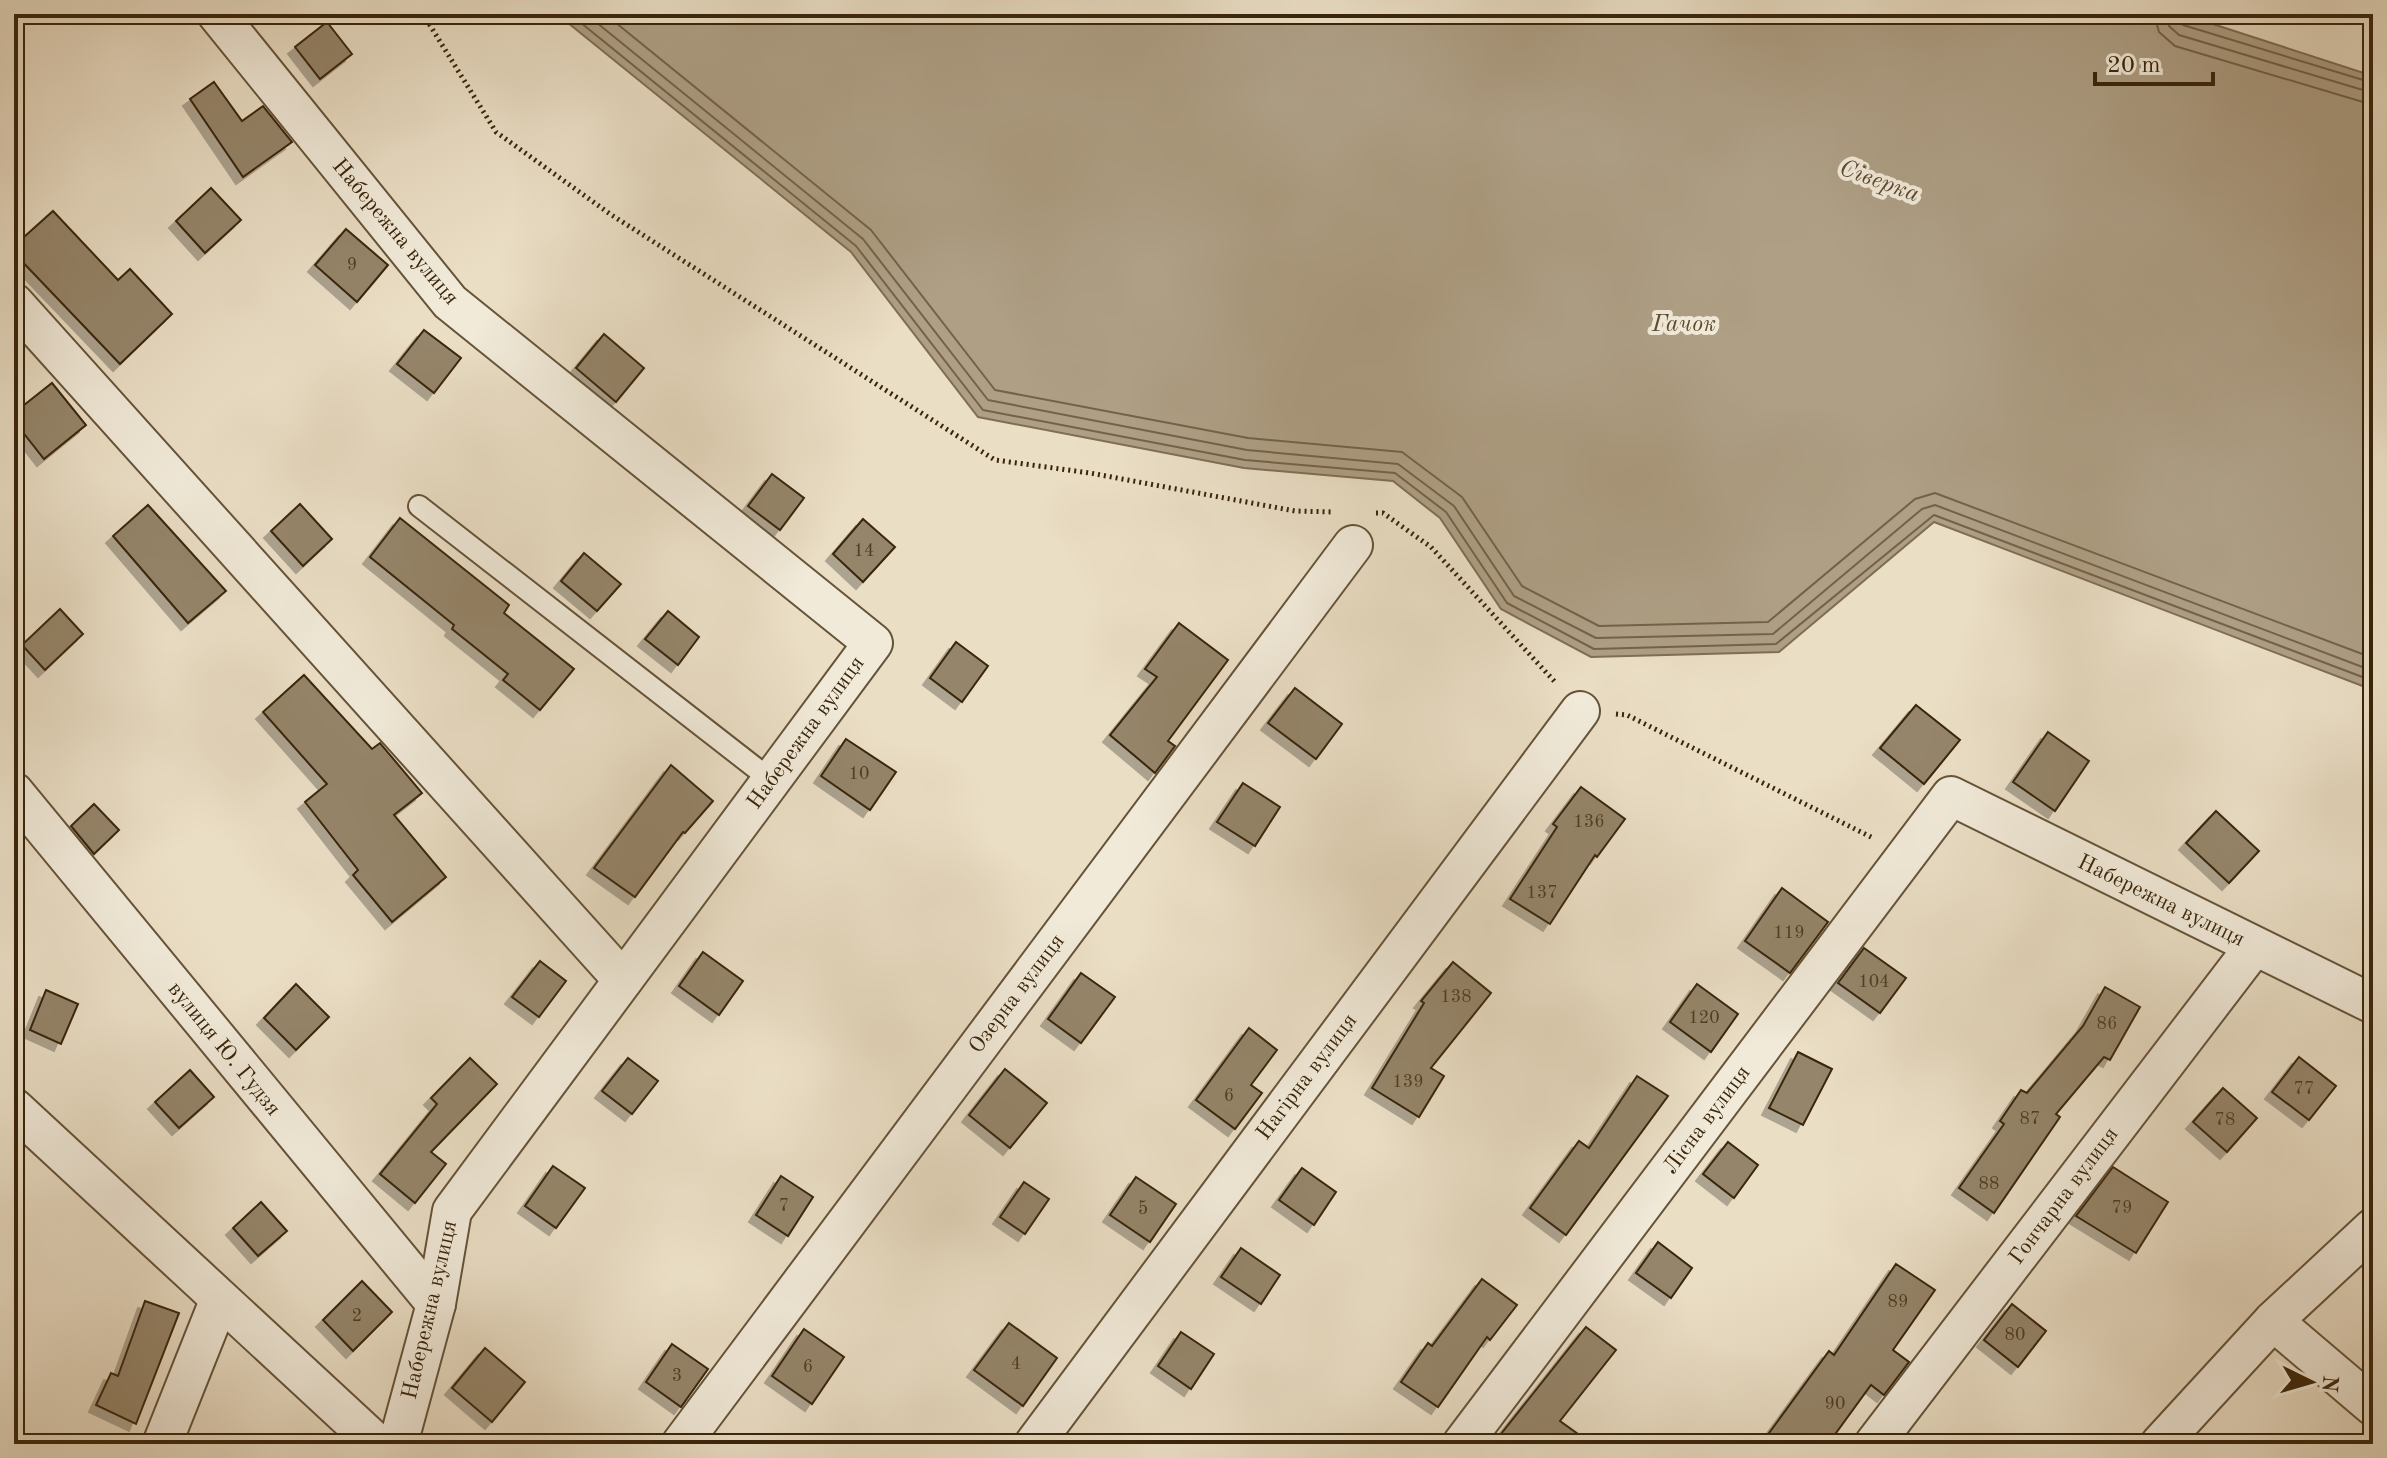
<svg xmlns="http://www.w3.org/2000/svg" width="2387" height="1458" font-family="'Old Standard TT',serif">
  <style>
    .water { fill: #ae9f85; stroke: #7f6e54; stroke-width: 2 }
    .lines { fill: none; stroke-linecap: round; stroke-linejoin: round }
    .shore { stroke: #746248; stroke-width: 2 }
    .building { fill: #95856b; stroke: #39250a; stroke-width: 2; filter: url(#shadow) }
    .lane-casing { stroke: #655339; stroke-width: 24 }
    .street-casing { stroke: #655339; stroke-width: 42 }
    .path { stroke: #39250a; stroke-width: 5; stroke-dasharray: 2 4; stroke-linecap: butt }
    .lane { stroke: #f1ead9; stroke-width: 20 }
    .street { stroke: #f1ead9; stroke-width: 38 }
    .labels { text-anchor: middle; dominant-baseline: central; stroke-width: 8; stroke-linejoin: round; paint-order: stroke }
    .number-label { font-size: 18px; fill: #503d22 }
    .street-label { font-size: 22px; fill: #39250a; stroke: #f1ead9 }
    .water-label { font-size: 24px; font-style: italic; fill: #5c4a2f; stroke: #f1ead9 }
  </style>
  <defs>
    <filter id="shadow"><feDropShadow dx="-7" dy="7" stdDeviation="0" flood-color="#0004"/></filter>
  </defs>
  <rect width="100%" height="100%" fill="#eadec5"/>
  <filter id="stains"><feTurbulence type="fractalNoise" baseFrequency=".0025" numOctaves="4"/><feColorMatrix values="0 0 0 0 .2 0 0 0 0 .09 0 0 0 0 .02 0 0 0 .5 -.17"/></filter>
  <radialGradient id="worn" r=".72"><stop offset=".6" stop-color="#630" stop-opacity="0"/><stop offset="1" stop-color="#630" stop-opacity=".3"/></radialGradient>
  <path class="water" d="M557 14H2182L2373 76V690L1934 522 1779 652 1591 657 1501 609 1440 518 1393 481 1244 468 978 417 851 252Z"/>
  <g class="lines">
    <g class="shore">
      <path d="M570 14 856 246 983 410 1245 460 1395 473 1446 512 1507 603 1594 649 1776 644 1934 515 2373 681"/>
      <path d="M586 14 863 239 988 400 1247 450 1398 464 1454 506 1514 596 1596 638 1773 634 1922 509 1935 505 2373 671"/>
      <path d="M605 14 871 230 995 390 1248 438 1402 452 1462 497 1522 586 1599 626 1768 622 1915 499 1935 493 2373 658"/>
      <path d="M2154 14 2159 32 2175 46 2373 105"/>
      <path d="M2166 14 2169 26 2179 35 2373 93"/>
      <path d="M2176 14 2183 25 2373 83"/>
    </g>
  </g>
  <g class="building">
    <path d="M327 22 352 54 320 79 295 47Z"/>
    <path d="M214 82 242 121 263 106 292 142 243 177 190 99Z"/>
    <path d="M211 188 241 220 205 253 176 221Z"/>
    <path d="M53 211 118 280 130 269 172 314 120 364 14 253V246Z"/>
    <path d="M346 229 388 265 357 302 315 265Z"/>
    <path d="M424 330 461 358 434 393 397 364Z"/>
    <path d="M604 334 644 368 616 402 576 368Z"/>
    <path d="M52 383 86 425 44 459 14 421V413Z"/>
    <path d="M772 474 804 498 780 530 748 506Z"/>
    <path d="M300 504 332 539 303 566 271 531Z"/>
    <path d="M148 505 226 591 188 623 113 536Z"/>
    <path d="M400 518 509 605 504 613 574 669 540 710 503 680 508 674 452 629 454 625 370 557Z"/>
    <path d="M863 519 895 547 863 582 833 554Z"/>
    <path d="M584 553 621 584 597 611 561 581Z"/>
    <path d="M60 609 83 634 45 670 22 645Z"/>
    <path d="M668 611 699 637 678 665 645 639Z"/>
    <path d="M1179 623 1228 660 1168 741 1175 746 1155 773 1110 735 1157 677 1145 669Z"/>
    <path d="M956 642 988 666 962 702 930 678Z"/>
    <path d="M304 675 372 749 380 743 422 793 394 815 446 877 392 922 353 875 358 870 305 802 327 784 263 712Z"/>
    <path d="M1295 688 1342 724 1316 759 1268 723Z"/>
    <path d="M1916 705 1960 740 1924 784 1880 748Z"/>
    <path d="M2048 732 2089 761 2055 811 2013 782Z"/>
    <path d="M846 739 896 772 870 810 821 776Z"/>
    <path d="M671 765 713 801 685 833 683 832 635 897 594 868Z"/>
    <path d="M1243 783 1280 807 1255 846 1217 822Z"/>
    <path d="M1581 787 1625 819 1597 857 1595 855 1550 924 1510 899 1557 827 1553 824Z"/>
    <path d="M94 804 119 830 94 854 71 826Z"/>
    <path d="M2216 811 2259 851 2229 883 2186 843Z"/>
    <path d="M1782 888 1828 922 1790 973 1745 941Z"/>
    <path d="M1864 948 1906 978 1880 1013 1838 983Z"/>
    <path d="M703 952 743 981 719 1015 679 986Z"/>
    <path d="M540 961 566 981 539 1017 512 997Z"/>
    <path d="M1453 962 1491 993 1431 1068 1444 1076 1419 1117 1372 1088 1424 1003 1421 1001Z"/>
    <path d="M1081 973 1115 997 1081 1043 1048 1019Z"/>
    <path d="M296 984 329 1017 296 1050 264 1018Z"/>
    <path d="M1697 984 1738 1014 1711 1052 1670 1022Z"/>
    <path d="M2105 987 2140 1007 2110 1060 2104 1057 2056 1114 2060 1117 1994 1213 1959 1188 2004 1124 2000 1121 2021 1090 2027 1093 2083 1026Z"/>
    <path d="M46 990 78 1004 61 1044 30 1030Z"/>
    <path d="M1249 1028 1277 1050 1251 1085 1262 1093 1235 1129 1196 1100Z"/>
    <path d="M1798 1052 1832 1069 1803 1125 1769 1108Z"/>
    <path d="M2299 1057 2336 1086 2309 1120 2272 1092Z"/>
    <path d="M470 1058 497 1084 431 1152 446 1164 415 1203 380 1174 437 1104 431 1098Z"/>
    <path d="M628 1058 658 1081 632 1114 602 1091Z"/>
    <path d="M1005 1069 1047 1103 1010 1148 969 1115Z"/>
    <path d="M190 1070 214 1097 179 1128 155 1102Z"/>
    <path d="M1637 1076 1668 1096 1566 1235 1530 1208 1579 1141 1589 1148Z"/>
    <path d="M2223 1088 2257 1118 2227 1152 2193 1122Z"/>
    <path d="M1728 1142 1758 1165 1734 1198 1703 1174Z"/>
    <path d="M553 1166 585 1188 556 1228 525 1206Z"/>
    <path d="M2113 1167 2168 1202 2136 1253 2076 1216Z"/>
    <path d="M1302 1168 1336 1192 1314 1225 1279 1200Z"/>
    <path d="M781 1176 813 1197 788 1236 756 1215Z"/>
    <path d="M1136 1177 1176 1204 1150 1242 1110 1215Z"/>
    <path d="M1024 1182 1049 1199 1025 1234 1000 1217Z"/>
    <path d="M261 1202 287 1231 258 1256 233 1228Z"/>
    <path d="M1658 1242 1692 1268 1671 1298 1636 1273Z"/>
    <path d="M1241 1248 1280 1275 1261 1304 1221 1277Z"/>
    <path d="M1896 1264 1935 1290 1893 1350 1909 1362 1884 1395 1871 1385 1828 1444H1761L1829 1351 1834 1355Z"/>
    <path d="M1482 1279 1517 1305 1490 1340 1487 1337 1438 1407 1401 1382 1428 1343 1432 1346Z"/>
    <path d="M362 1281 392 1312 353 1351 323 1320Z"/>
    <path d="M145 1301 179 1313 136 1424 96 1405 111 1373 118 1376Z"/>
    <path d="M2012 1304 2046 1331 2018 1367 1984 1340Z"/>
    <path d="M1009 1323 1057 1358 1023 1406 974 1370Z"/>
    <path d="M1586 1327 1616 1350 1560 1421 1592 1444H1493Z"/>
    <path d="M804 1329 844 1357 812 1404 772 1376Z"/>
    <path d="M1181 1332 1214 1354 1191 1389 1158 1366Z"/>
    <path d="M672 1344 708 1369 681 1407 646 1382Z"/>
    <path d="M485 1348 525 1382 492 1422 452 1388Z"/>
  </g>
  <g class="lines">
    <defs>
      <path id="lane" d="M419 506 771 780"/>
      <g id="street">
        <path d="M217 14 450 302 873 643 452 1211 436 1304 398 1444"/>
        <path d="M14 303 623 980"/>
        <path d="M14 792 436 1304"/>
        <path d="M14 1108 377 1444"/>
        <path d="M2273 1321 2373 1406"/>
        <path d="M162 1444 219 1301"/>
        <path d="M681 1444 1353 545"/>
        <path d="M1034 1444 1580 711"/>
        <path d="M1462 1444 1951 796 2373 1004"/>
        <path d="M1874 1444 2254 947"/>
        <path d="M2160 1444 2273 1321 2373 1228"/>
      </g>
    </defs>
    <use href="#lane" class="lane-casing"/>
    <use href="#street" class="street-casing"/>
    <g class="path">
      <path d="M423 14 496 132 610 214 995 460 1090 473 1295 511 1334 512"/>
      <path d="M1376 513H1383L1431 547 1555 682"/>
      <path d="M1616 714 1627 715 1873 838"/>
    </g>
    <use href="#lane" class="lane"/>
    <use href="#street" class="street"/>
  </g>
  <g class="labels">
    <g class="number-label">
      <text x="352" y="265">9</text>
      <text x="864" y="551">14</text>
      <text x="859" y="774">10</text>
      <text x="1589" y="822">136</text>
      <text x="1542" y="893">137</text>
      <text x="1789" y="933">119</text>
      <text x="1874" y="982">104</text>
      <text x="1456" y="997">138</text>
      <text x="1704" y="1018">120</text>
      <text x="2107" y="1024">86</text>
      <text x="1408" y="1082">139</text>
      <text x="2304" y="1089">77</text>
      <text x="1229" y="1096">6</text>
      <text x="2030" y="1119">87</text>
      <text x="2225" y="1120">78</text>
      <text x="1989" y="1184">88</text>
      <text x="784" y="1206">7</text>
      <text x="2122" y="1208">79</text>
      <text x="1143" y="1209">5</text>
      <text x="1898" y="1302">89</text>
      <text x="357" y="1316">2</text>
      <text x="2015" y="1335">80</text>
      <text x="1016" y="1364">4</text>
      <text x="808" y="1367">6</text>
      <text x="677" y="1376">3</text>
      <text x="1835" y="1404">90</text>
    </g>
    <g class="street-label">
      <text transform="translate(395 232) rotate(50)">Набережна вулиця</text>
      <text transform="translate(806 733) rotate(-54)">Набережна вулиця</text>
      <text transform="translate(2161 901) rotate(26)">Набережна вулиця</text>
      <text transform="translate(1017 994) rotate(-53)">Озерна вулиця</text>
      <text transform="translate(224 1049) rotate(51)">вулиця Ю. Гудзя</text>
      <text transform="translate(1307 1077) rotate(-53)">Нагірна вулиця</text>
      <text transform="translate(1707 1120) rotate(-53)">Лісна вулиця</text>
      <text transform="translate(2064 1196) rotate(-53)">Гончарна вулиця</text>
      <text transform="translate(430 1310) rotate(-77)">Набережна вулиця</text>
    </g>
    <g class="water-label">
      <text transform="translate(1879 182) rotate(20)">Сіверка</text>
      <text x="1684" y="325">Гачок</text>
    </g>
  </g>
  <rect width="2387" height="1458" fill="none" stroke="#eadec5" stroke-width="48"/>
  <rect x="16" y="16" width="2355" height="1426" fill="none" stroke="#39250a" stroke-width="4"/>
  <rect x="24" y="24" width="2339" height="1410" fill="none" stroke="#39250a" stroke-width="2"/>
  <g transform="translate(2311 1382) rotate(95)" stroke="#f1ead9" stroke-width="6" paint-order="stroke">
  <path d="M0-6L14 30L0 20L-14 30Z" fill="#39250a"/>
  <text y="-12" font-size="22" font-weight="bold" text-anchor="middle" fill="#39250a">N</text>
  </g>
  <path d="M2095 72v12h118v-12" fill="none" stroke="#39250a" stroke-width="4"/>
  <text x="2107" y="72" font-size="24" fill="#39250a" stroke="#f1ead9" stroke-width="6" paint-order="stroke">20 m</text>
  <rect width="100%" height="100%" filter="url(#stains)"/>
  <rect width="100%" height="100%" fill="url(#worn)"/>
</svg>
